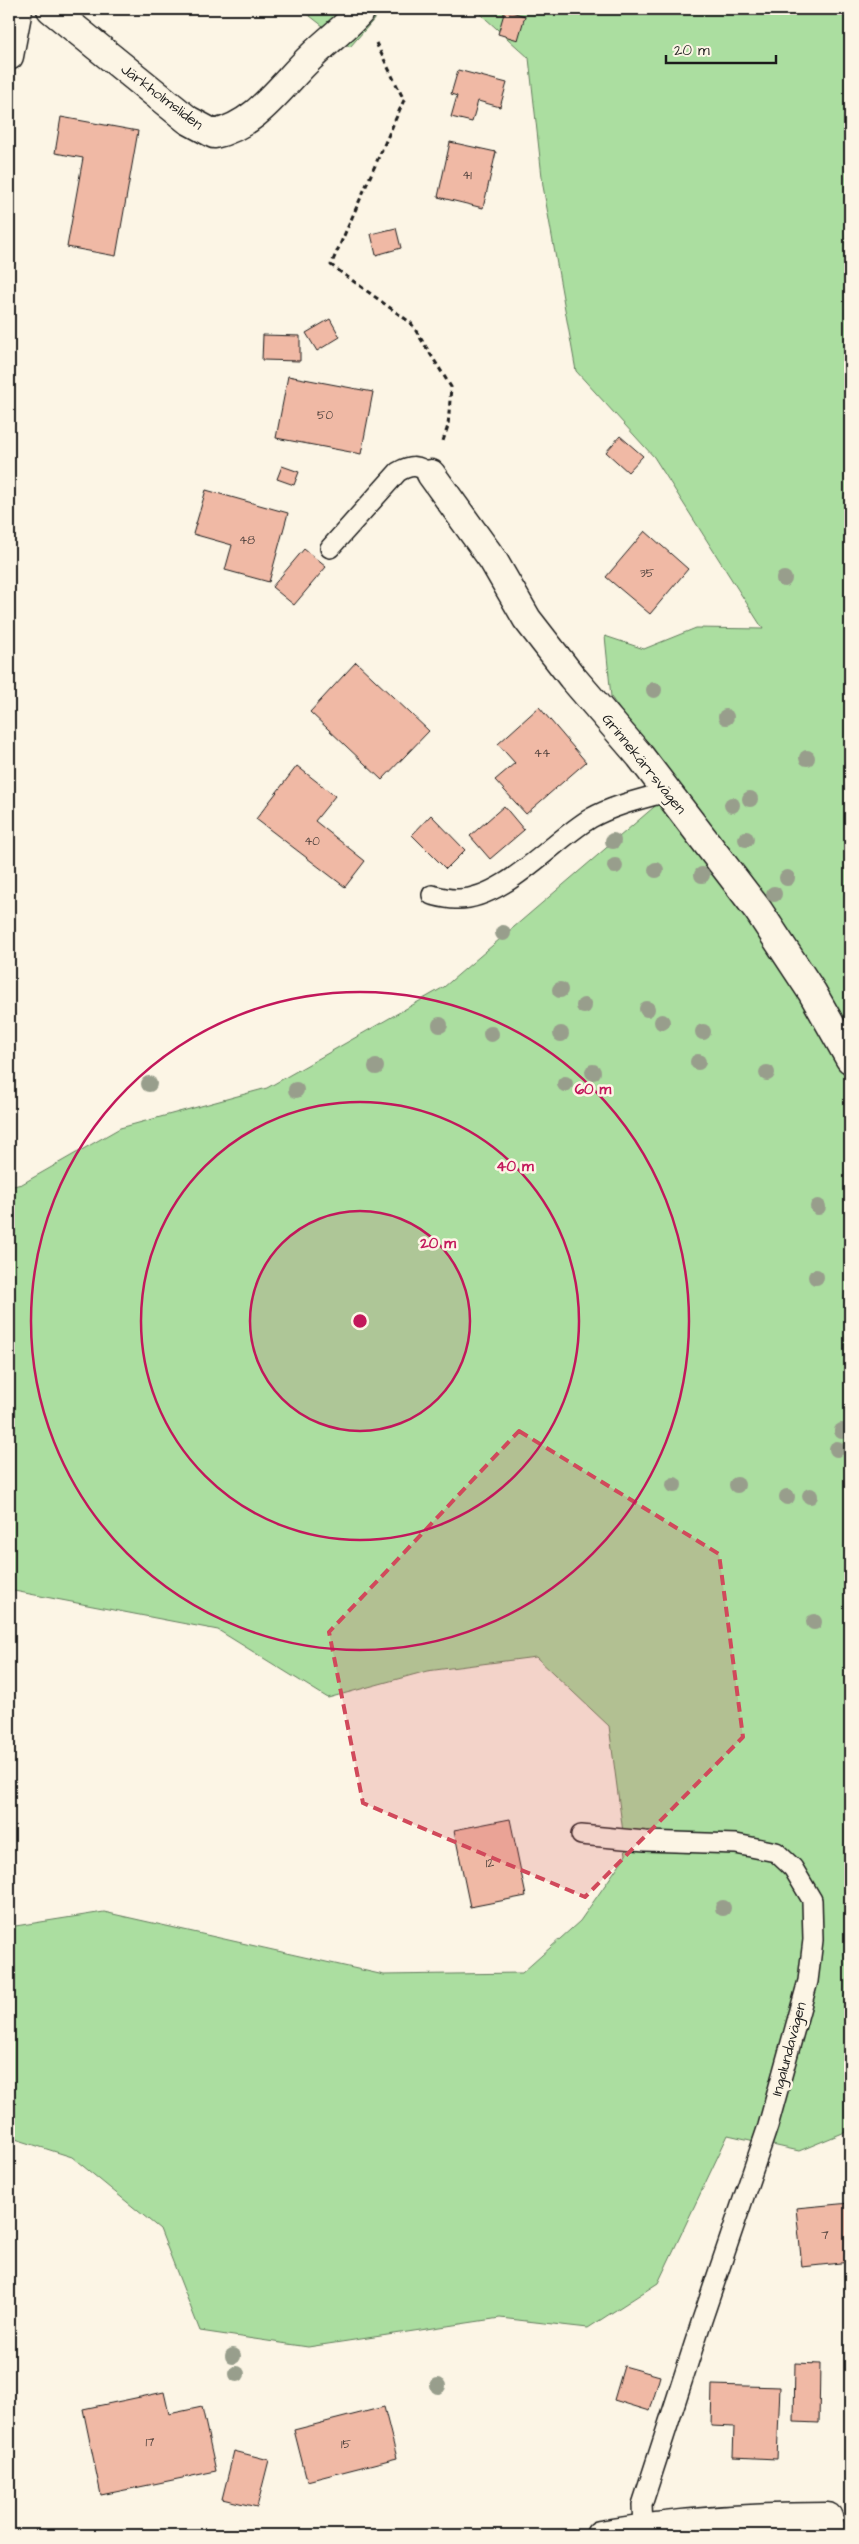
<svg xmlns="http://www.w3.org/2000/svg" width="859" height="2544" font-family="'Architects Daughter',sans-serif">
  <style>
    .green { fill: #abdea0; stroke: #647d5e }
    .building { fill: #f0b9a5; stroke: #1c1c1c }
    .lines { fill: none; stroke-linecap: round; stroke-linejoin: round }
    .service-casing { stroke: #1c1c1c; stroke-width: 22 }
    .minor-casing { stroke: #1c1c1c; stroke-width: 31 }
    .path { stroke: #1c1c1c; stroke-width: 3; stroke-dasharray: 5 4; stroke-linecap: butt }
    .service { stroke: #fcf5e5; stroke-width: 19 }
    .minor { stroke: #fcf5e5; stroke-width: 28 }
    .tree { fill: #989e8c }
    .marked { fill: #d1495b; fill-opacity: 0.2; stroke: #d1495b; stroke-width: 4; stroke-dasharray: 10 6; stroke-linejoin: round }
    .ring { fill: none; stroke: #c2185b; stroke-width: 2.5 }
    .labels { text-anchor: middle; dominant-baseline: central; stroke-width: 5; stroke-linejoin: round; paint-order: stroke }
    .number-label { font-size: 12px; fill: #51433e }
    .street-label { font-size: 15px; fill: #1c1c1c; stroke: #fcf5e5 }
    .centre { fill: #c2185b; stroke: #fcf5e5; stroke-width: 2.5 }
    .ring-label { font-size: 15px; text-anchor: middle; font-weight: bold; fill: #c2185b; stroke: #fcf5e5; stroke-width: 5; stroke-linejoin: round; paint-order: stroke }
  </style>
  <rect width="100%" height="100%" fill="#fcf5e5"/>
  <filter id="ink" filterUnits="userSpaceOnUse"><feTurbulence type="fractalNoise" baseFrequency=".02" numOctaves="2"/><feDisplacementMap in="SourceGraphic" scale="10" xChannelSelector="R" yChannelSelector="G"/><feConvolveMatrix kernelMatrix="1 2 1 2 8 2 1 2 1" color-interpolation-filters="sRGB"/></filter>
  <g filter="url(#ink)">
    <g class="green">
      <path d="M301 9H383L350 47Z"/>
      <path d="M475 9H850V617L846 621 850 625V2130L799 2151 728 2135 658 2283 588 2328 500 2318 308 2347 200 2331 160 2229 72 2157 9 2137V1927L104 1912 384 1975 522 1973 580 1921 626 1855 609 1726 536 1657 427 1671 328 1698 218 1630 9 1590V1187L22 1184 120 1128 267 1088 444 987 675 789 611 697 605 636 644 649 696 628 763 629 654 457 576 371 543 186 529 58Z"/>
    </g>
    <g class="building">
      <path d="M505 10 525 16 518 40 498 34Z"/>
      <path d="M458 70 507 83 500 107 478 101 472 122 451 117 457 96 451 94Z"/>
      <path d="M61 117 138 131 116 256 67 247 83 158 55 153Z"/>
      <path d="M450 142 496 152 483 208 438 197Z"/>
      <path d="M396 228 401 248 376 255 371 234Z"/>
      <path d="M330 319 340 337 317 351 306 333Z"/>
      <path d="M263 335 300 336V361L262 360Z"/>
      <path d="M288 376 373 392 361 454 276 438Z"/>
      <path d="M620 436 643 456 628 472 606 452Z"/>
      <path d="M282 466 299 472 294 485 277 479Z"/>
      <path d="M206 490 288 513 269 582 225 570 232 545 193 534Z"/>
      <path d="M645 531 688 569 650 614 606 577Z"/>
      <path d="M304 549 326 567 294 605 272 587Z"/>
      <path d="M356 662 429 731 382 780 310 712Z"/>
      <path d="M539 707 586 762 526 814 495 780 515 763 498 744Z"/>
      <path d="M297 766 335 796 315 821 365 861 345 887 256 819Z"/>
      <path d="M504 806 524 830 490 859 470 836Z"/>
      <path d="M431 815 465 850 446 869 412 835Z"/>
      <path d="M510 1819 526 1896 470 1907 454 1830Z"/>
      <path d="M850 2203V2262L802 2267 796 2208Z"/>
      <path d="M795 2363 820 2364 819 2423 794 2422Z"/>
      <path d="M624 2366 660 2376 650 2411 614 2400Z"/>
      <path d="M712 2385 780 2387 777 2459 733 2457 734 2427 711 2426Z"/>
      <path d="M164 2392 169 2414 202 2407 216 2471 101 2495 83 2409Z"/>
      <path d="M384 2407 397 2458 307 2481 294 2430Z"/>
      <path d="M234 2451 269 2460 257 2507 222 2499Z"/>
    </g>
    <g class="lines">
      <defs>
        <g id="service">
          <path d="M330 548 398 472C412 464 418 465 431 474"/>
          <path d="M432 895C440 897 447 899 455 899 502 902 553 840 591 818 614 805 642 799 667 792"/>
          <path d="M581 1835 645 1841 736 1844 776 1852 793 1868 812 1900 813 1940 808 1981 768 2126 702 2320 642 2505 643 2528"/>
        </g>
        <g id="minor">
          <path d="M51 9 188 120 214 134C257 125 281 85 312 56 328 40 348 26 362 9"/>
          <path d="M9 56 18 9"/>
          <path d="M431 474 493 560 527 619 572 677 640 756 758 910 812 992 850 1059"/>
          <path d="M600 2535C676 2522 751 2517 828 2517L833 2535"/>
        </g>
      </defs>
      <use href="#service" class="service-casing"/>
      <use href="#minor" class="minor-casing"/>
      <path class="path" d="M376 43 404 100 331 265 411 323 451 387 448 426 442 444"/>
      <use href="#service" class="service"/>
      <use href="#minor" class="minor"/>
    </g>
    <g class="tree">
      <circle cx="784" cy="579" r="8"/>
      <circle cx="654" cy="690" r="8"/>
      <circle cx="726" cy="717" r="8"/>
      <circle cx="807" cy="758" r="8"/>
      <circle cx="750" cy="799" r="8"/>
      <circle cx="732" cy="805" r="8"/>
      <circle cx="746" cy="839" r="8"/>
      <circle cx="613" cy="841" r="8"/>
      <circle cx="615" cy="866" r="8"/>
      <circle cx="656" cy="870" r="8"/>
      <circle cx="702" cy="875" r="8"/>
      <circle cx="787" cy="878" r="8"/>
      <circle cx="774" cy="894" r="8"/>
      <circle cx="503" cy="933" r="8"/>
      <circle cx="560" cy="990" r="8"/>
      <circle cx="584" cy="1006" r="8"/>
      <circle cx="647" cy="1009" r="8"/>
      <circle cx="662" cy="1022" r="8"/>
      <circle cx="440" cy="1025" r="8"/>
      <circle cx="703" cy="1032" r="8"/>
      <circle cx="491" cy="1034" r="8"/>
      <circle cx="561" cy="1034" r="8"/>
      <circle cx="698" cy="1062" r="8"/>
      <circle cx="376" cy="1067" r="8"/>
      <circle cx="593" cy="1072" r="8"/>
      <circle cx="767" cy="1073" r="8"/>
      <circle cx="149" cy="1084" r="8"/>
      <circle cx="565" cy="1084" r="8"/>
      <circle cx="296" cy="1090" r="8"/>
      <circle cx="818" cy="1207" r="8"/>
      <circle cx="816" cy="1277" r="8"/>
      <circle cx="842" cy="1431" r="8"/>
      <circle cx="837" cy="1449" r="8"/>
      <circle cx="674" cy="1485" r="8"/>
      <circle cx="737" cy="1485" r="8"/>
      <circle cx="810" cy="1496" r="8"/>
      <circle cx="787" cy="1497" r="8"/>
      <circle cx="814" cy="1622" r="8"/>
      <circle cx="723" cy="1908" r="8"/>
      <circle cx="233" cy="2356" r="8"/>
      <circle cx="237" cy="2374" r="8"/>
      <circle cx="438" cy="2386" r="8"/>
    </g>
  </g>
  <path class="marked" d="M519 1431 719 1554 743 1737 585 1897 363 1803 329 1632Z"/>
  <circle cx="360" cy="1321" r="110" fill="#c2185b" fill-opacity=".12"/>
  <g class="ring">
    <circle cx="360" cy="1321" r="110"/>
    <circle cx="360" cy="1321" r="219"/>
    <circle cx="360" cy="1321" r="329"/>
  </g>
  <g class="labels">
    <g class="number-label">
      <text x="467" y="175">41</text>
      <text x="325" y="415">50</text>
      <text x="247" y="540">48</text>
      <text x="647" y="573">35</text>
      <text x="542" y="753">44</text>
      <text x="312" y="841">40</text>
      <text x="490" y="1863">12</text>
      <text x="825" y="2235">7</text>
      <text x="150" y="2442">17</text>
      <text x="346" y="2444">15</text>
    </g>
    <g class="street-label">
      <text transform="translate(162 97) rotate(37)">Järkholmsliden</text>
      <text transform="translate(644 764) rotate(51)">Grinnekärrsvägen</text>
      <text transform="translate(789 2049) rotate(-75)">Ingalundavägen</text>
    </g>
  </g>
  <circle cx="360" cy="1321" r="8" class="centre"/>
  <g class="ring-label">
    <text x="593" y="1094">60 m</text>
    <text x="515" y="1171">40 m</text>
    <text x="438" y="1248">20 m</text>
  </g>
  <rect width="859" height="2544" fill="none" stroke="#fcf5e5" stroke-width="30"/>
  <rect x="15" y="15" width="829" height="2514" fill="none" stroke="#1c1c1c" stroke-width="2" filter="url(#ink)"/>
  <path d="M666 55v8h110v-8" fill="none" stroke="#1c1c1c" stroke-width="2.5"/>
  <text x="674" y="55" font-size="15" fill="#1c1c1c" stroke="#fcf5e5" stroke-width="4" paint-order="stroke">20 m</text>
</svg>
